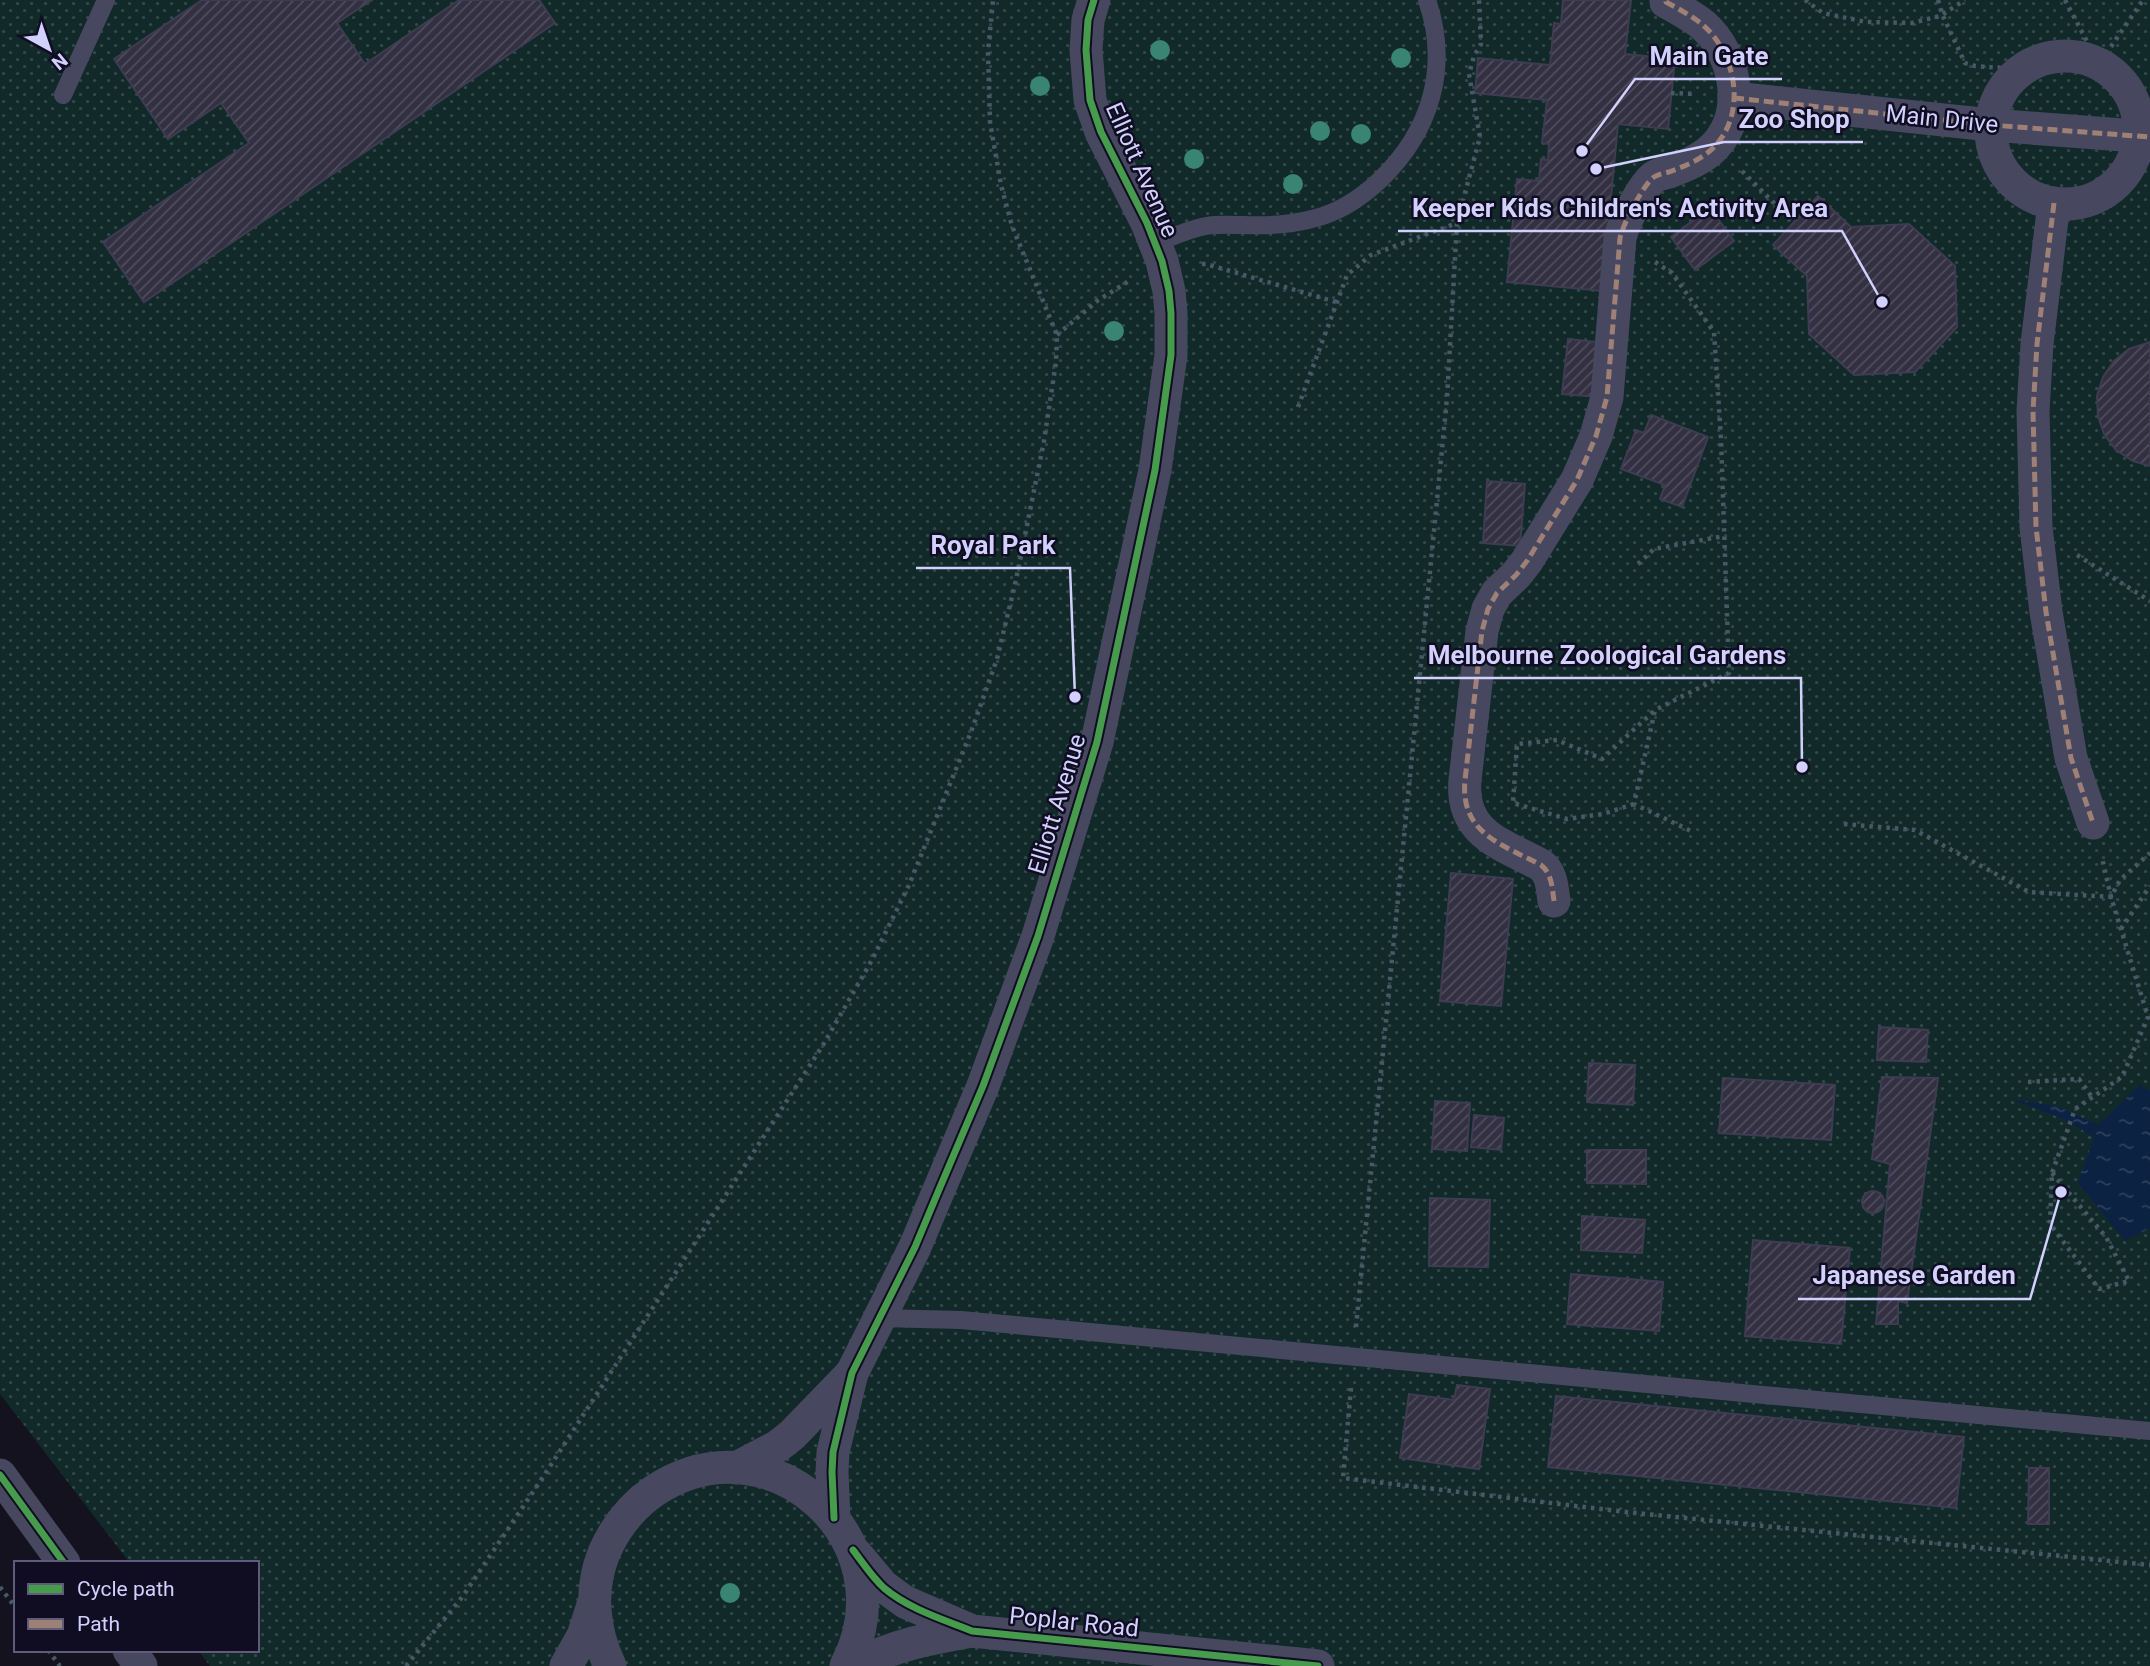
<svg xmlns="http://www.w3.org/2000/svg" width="2150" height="1666" font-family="Roboto,sans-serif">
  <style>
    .park { fill: url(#park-dots) }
    .water { fill: url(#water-ripples) }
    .building { fill: url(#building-hatch); stroke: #3f3c52; stroke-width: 2 }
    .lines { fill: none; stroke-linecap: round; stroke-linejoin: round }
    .path { stroke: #485966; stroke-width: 4.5; stroke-dasharray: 3.5 5; stroke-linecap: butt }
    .lane { stroke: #47485f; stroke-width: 18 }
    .street { stroke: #47485f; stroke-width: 33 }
    .quiet { stroke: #9e8076; stroke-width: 5; stroke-dasharray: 10 5; stroke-linecap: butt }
    .cycleway-casing { stroke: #100d23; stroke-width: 11 }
    .cycleway { stroke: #469c4c; stroke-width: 7 }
    .tree { fill: #3a8472 }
    .labels { text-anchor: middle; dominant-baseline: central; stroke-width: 5; stroke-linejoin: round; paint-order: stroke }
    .street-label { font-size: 24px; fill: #d2d0ff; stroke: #100d23 }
    .leader { fill: none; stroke: #d2d0ff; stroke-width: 2.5 }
    .callout-dot { fill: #d2d0ff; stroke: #100d23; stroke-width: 2.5 }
    .callout-label { font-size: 26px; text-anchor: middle; font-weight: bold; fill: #d2d0ff; stroke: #100d23; stroke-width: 5; stroke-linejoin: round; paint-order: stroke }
  </style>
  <defs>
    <pattern id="park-dots" width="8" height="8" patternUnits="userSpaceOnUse" patternTransform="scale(1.75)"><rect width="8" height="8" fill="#112a29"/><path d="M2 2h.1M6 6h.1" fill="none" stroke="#334849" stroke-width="1.8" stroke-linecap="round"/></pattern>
    <pattern id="water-ripples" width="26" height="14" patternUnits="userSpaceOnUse" patternTransform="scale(1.75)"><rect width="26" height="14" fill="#0b2242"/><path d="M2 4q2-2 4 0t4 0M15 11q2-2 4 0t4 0" fill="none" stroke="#2e415e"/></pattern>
    <pattern id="building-hatch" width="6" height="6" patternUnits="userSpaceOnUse" patternTransform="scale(1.75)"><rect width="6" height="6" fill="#323041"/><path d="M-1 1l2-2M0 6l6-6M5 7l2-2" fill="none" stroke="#4f4d5e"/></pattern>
  </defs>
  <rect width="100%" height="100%" fill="#14121e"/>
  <path class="park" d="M0 0H2150V1666H210L198 1650H257V1563H130L0 1394Z"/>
  <path class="water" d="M2140 1085 2150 1091V1228L2125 1241 2078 1183 2094 1137 2061 1118 2013 1100 2058 1106 2098 1125Z"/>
  <g class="building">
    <path d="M202 0H372L337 23 365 64 459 0H539L555 23 144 302 103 242 249 143 221 103 168 139 114 59Z"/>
    <path d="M1563 0H1631L1625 54 1675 59 1668 129 1618 124 1602 291 1507 282 1517 179 1539 181 1541 159 1548 160 1549 144 1542 143 1547 100 1475 93 1478 58 1550 65 1554 23 1561 24Z"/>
    <path d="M1818 196 1851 227 1909 224 1955 266 1957 327 1915 372 1854 375 1809 334 1807 276 1773 245Z"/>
    <path d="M1710 208 1734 241 1695 270 1671 237Z"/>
    <path d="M1568 339 1605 343 1599 397 1562 394Z"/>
    <path d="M2150 342V466L2133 461 2116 450 2104 434 2098 416 2097 396 2103 377 2114 361 2129 349Z"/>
    <path d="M1651 415 1708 437 1682 507 1660 499 1665 485 1621 469 1636 430 1644 433Z"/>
    <path d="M1487 481 1525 484 1520 546 1483 543Z"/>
    <path d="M1451 873 1513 879 1501 1006 1440 1001Z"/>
    <path d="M1879 1027 1928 1030 1926 1062 1877 1060Z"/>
    <path d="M1589 1063 1635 1065 1633 1105 1587 1102Z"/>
    <path d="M1882 1077 1938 1078 1907 1303 1898 1301V1324H1876L1890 1164 1872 1159Z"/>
    <path d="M1723 1078 1835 1085 1831 1140 1719 1133Z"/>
    <path d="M1435 1101 1470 1103 1467 1151 1432 1149Z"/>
    <path d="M1474 1115 1504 1118 1501 1150 1471 1147Z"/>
    <path d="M1587 1150H1646V1184L1587 1183Z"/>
    <circle cx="1873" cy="1202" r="11"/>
    <path d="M1430 1198 1490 1200 1488 1267 1429 1266Z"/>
    <path d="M1582 1216 1645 1220 1642 1253 1581 1250Z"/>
    <path d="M1753 1240 1850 1248 1841 1344 1745 1336Z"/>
    <path d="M1571 1274 1663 1282 1659 1331 1567 1324Z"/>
    <path d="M1457 1385 1490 1389 1479 1469 1400 1458 1409 1394 1454 1400Z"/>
    <path d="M1556 1396 1964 1437 1956 1508 1548 1467Z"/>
    <path d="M2029 1468H2049V1524H2028Z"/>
  </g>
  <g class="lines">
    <g class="path">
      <path d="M1805 0 1823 13 1866 22 1912 23 1940 16 1965 0"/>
      <path d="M1938 0 1942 14 1965 63 1975 66 2001 68 2014 77"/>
      <path d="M2065 0 2099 64 2143 0"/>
      <path d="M1671 93 1695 94"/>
      <path d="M1742 171 1791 220"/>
      <path d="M1655 262 1672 273 1714 332 1721 439 1729 673 1655 710 1634 804 1691 831"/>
      <path d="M1202 264H1206L1336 302"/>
      <path d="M1057 335 1097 301 1129 281"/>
      <path d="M1298 407 1347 275 1371 255 1457 223"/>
      <path d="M2077 555 2150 601"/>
      <path d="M1638 564 1654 549 1724 536"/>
      <path d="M1634 804 1603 814 1567 819 1513 803 1517 744 1557 740 1602 759 1654 711"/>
      <path d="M1844 824 1915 830 2029 892 2111 897 2120 880 2150 853"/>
      <path d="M2121 929 2150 886"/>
      <path d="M2028 1082 2079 1079 2092 1097"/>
      <path d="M2052 1173 2106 1237 2129 1281 2099 1289 2050 1224 2052 1173 2075 1109 2122 1077 2148 1017 2111 897 2102 858"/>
      <path d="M1356 1327 1447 398 1457 223 1480 137 1469 74 1474 56 1481 44 1479 0"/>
      <path d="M1351 1388 1343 1478 1626 1512 2150 1565"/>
      <path d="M0 1587 16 1608"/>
      <path d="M48 1650 60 1666"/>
      <path d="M406 1666 463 1596 545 1474 823 1045 872 960 909 885 971 732 997 659 1016 580 1044 441 1056 362 1057 335 1012 226 1001 185 990 122 988 52 993 0"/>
    </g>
    <g class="lane">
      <path d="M63 95 106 0"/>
      <path d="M1156 243C1172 237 1189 229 1206 226 1218 224 1231 225 1243 225 1266 226 1289 225 1312 219 1338 213 1361 198 1380 180 1431 131 1450 67 1427 0"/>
      <path d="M880 1318 961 1320 2150 1431"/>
    </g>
    <g class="street">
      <circle cx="2065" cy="130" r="74"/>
      <path d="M1734 98 1991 125 2150 137"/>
      <path d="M2054 203 2037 344 2033 411 2036 527 2046 612 2071 758 2093 823"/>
      <path d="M1554 901C1552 887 1552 874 1541 865 1501 844 1460 833 1465 780L1482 631 1488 609 1497 593 1516 575 1527 561 1577 480 1596 436 1607 397 1620 238C1623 224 1643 185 1654 177 1657 175 1664 173 1669 172 1685 166 1703 159 1715 146 1747 112 1736 54 1703 25 1692 16 1679 9 1666 2V0"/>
      <path d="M736 1468 778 1446 792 1435 852 1373"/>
      <path d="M0 1475 64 1563"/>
      <path d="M834 1518 832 1472 833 1452 852 1373 915 1247 938 1192 983 1086 1038 936 1097 742 1155 470 1171 355V313L1169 291 1162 261 1147 223 1101 132 1090 100 1086 50 1088 20 1094 0"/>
      <path d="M857 1555 883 1586 905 1602 972 1631 1318 1666"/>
      <path d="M129 1650 141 1666"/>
      <path d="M566 1666 583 1636 593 1605"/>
      <path d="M610 1666C593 1630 589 1590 604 1553 615 1527 631 1507 654 1491 771 1413 911 1542 846 1666"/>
      <path d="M855 1666C892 1645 932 1638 972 1631"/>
    </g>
    <g class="quiet">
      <path d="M1734 98 1991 125 2150 137"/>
      <path d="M2054 203 2037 344 2033 411 2036 527 2046 612 2071 758 2093 823"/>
      <path d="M1554 901C1552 887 1552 874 1541 865 1501 844 1460 833 1465 780L1482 631 1488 609 1497 593 1516 575 1527 561 1577 480 1596 436 1607 397 1620 238C1623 224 1643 185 1654 177 1657 175 1664 173 1669 172 1685 166 1703 159 1715 146 1747 112 1736 54 1703 25 1692 16 1679 9 1666 2V0"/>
    </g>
    <defs>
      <g id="cycleway">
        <path d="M0 1475 64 1563"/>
        <path d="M834 1518 832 1472 833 1452 852 1373 915 1247 938 1192 983 1086 1038 936 1097 742 1155 470 1171 355V313L1169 291 1162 261 1147 223 1101 132 1090 100 1086 50 1088 20 1094 0"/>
        <path d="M853 1550C863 1563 872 1577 884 1588 909 1609 942 1619 972 1631L1318 1666"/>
      </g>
    </defs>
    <use href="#cycleway" class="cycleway-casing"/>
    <use href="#cycleway" class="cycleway"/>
  </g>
  <g class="tree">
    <circle cx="1160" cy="50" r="10"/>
    <circle cx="1401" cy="58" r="10"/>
    <circle cx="1040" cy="86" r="10"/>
    <circle cx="1320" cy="131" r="10"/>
    <circle cx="1361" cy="134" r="10"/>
    <circle cx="1194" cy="159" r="10"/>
    <circle cx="1293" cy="184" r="10"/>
    <circle cx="1114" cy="331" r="10"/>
    <circle cx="730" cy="1593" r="10"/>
  </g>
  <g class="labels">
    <g class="street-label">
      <text transform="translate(1942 119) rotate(6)">Main Drive</text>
      <text transform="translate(1142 170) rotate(66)">Elliott Avenue</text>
      <text transform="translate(1057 804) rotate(-73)">Elliott Avenue</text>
      <text transform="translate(1074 1622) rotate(6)">Poplar Road</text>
    </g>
  </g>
  <path class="leader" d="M1582 151L1635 79H1782M1596 169L1724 142H1863M1882 302L1842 231H1398M1075 697L1070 568H916M1802 767L1801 678H1414M2061 1192L2030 1299H1798"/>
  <g class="callout-dot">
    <circle cx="1582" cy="151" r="7"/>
    <circle cx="1596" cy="169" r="7"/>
    <circle cx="1882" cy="302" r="7"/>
    <circle cx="1075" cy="697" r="7"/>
    <circle cx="1802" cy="767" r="7"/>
    <circle cx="2061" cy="1192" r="7"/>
  </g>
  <g class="callout-label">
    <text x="1709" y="65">Main Gate</text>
    <text x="1794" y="128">Zoo Shop</text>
    <text x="1620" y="217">Keeper Kids Children's Activity Area</text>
    <text x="993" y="554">Royal Park</text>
    <text x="1607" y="664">Melbourne Zoological Gardens</text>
    <text x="1914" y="1284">Japanese Garden</text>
  </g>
  <rect x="14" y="1561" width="245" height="91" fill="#100d23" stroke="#5e5b7b" stroke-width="2"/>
  <rect x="28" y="1584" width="35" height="10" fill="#469c4c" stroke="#5e5b7b" stroke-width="2"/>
  <text x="77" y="1596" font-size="21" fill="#d2d0ff">Cycle path</text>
  <rect x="28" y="1619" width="35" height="10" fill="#9e8076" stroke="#5e5b7b" stroke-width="2"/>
  <text x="77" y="1631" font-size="21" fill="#d2d0ff">Path</text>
  <g transform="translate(49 49) rotate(140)" stroke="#100d23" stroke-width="5" paint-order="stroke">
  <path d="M0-5L12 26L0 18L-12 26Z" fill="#d2d0ff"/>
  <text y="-10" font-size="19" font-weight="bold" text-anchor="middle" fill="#d2d0ff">N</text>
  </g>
</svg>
